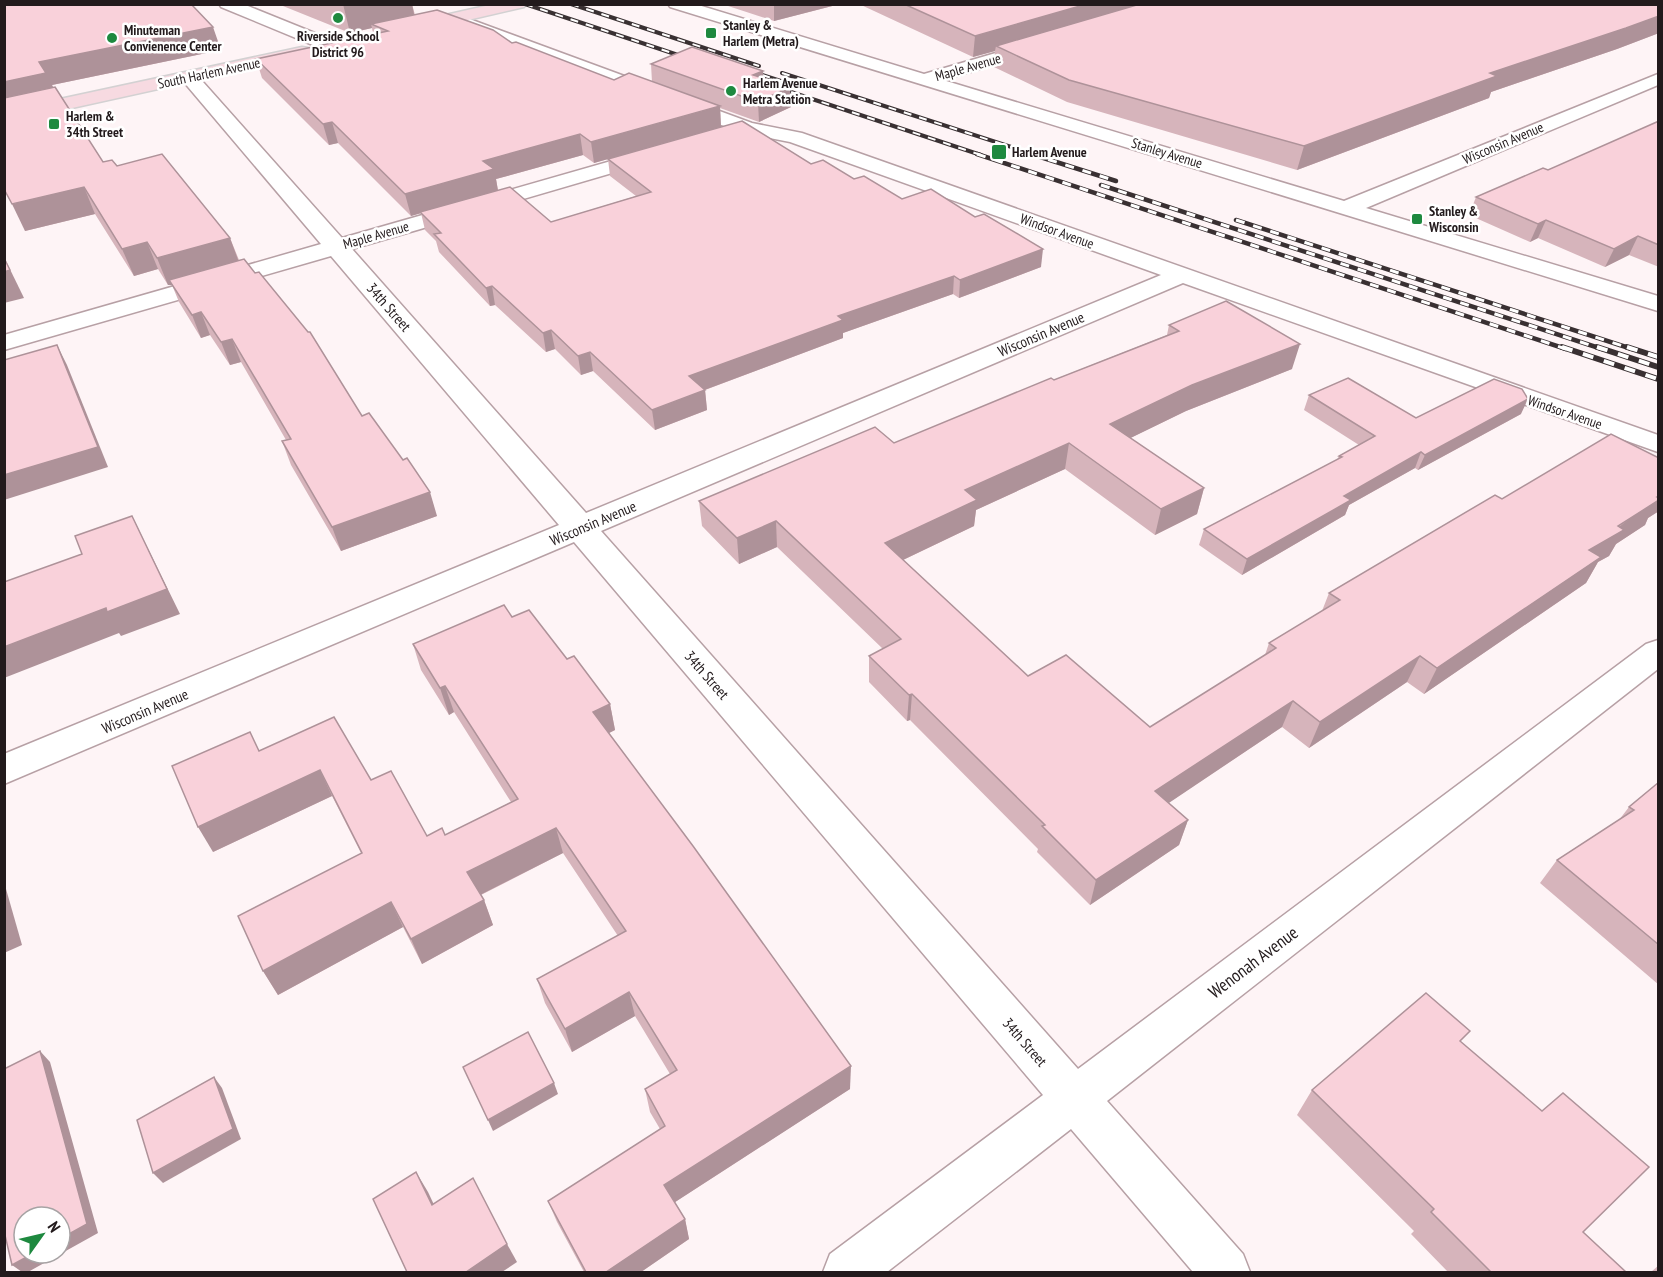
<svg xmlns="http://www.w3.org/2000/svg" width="1663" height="1277" font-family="'PT Sans Narrow',sans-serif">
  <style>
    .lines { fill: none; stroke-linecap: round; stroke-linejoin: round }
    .minor-casing { stroke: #b7a0a5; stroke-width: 3 }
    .major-casing { stroke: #d3d1d2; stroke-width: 3 }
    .minor { fill: #fff; fill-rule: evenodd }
    .major { fill: #f7dae1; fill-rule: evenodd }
    .rail-far2-casing { stroke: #393032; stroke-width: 4 }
    .rail-far1-casing { stroke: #393032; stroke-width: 4.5 }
    .rail-casing { stroke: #393032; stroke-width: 6 }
    .rail-far2 { stroke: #fff; stroke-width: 2; stroke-dasharray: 8; stroke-linecap: butt }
    .rail-far1 { stroke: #fff; stroke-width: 3; stroke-dasharray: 9; stroke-linecap: butt }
    .rail { stroke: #fff; stroke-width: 4; stroke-dasharray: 11; stroke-linecap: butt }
    .wall { fill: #d6b4bb; fill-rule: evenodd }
    .shaded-wall { fill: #ae9299 }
    .building { fill: #f9d1da; stroke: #ae9299; stroke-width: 1.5 }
    .poi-dot { fill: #1e893f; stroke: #fff; stroke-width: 2 }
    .labels { text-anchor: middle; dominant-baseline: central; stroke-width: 5; stroke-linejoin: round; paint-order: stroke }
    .far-poi-label { font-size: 14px; font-weight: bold; fill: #221a1c; stroke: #fff; text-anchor: start }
    .far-street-label { font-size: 14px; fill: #221a1c; stroke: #fff }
    .street-label { font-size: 15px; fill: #221a1c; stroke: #fff }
    .near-street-label { font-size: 18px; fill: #221a1c; stroke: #fff }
  </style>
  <rect width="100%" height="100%" fill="#fef4f6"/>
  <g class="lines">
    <defs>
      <g id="minor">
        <path d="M219 4H243L337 42 340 46 337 50H325L221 7Z"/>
        <path d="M668 4H695L924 74 1033 42H1045L1048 46 1045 50 943 80 1344 201 1658 74V85L1366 208 1658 296V311L670 7Z"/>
        <path d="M464 17 752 123 802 133 1658 435V452L1183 283 601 531 1078 1069 1646 644 1658 640V669L1107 1101 1243 1254 1250 1272H1193L1071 1129 887 1272H823L830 1254 1043 1095 574 542 4 784V754L559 525 331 256 4 350V335L321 244 183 81 180 77 183 73H195L342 238 646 151H660L663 155 660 159 352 249 586 513 1161 275 790 142 740 132 458 26 456 22 458 18Z"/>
      </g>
      <g id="major">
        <path d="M494 4H526L524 7 416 32 408 27 410 23Z"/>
        <path d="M302 47 308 48 311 52 308 56 4 123V111Z"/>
      </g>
    </defs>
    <use href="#minor" class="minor-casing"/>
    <use href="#major" class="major-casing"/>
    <use href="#minor" class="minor"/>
    <use href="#major" class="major"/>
    <defs>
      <g id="rail-far2">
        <path d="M525 4 690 59"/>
        <path d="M571 4 759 66"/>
        <path d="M747 70 790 84"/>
        <path d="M782 73 1036 155"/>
        <path d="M776 87 981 155"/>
      </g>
      <g id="rail-far1">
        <path d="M977 154 1566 349"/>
        <path d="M1031 154 1116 181"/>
        <path d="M1101 185 1602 349"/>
        <path d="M1236 220 1632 349"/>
      </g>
      <g id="rail">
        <path d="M1562 347 1658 379"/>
        <path d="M1597 347 1658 367"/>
        <path d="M1627 347 1658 357"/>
      </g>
    </defs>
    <use href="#rail-far2" class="rail-far2-casing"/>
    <use href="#rail-far1" class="rail-far1-casing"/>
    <use href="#rail" class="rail-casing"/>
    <use href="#rail-far2" class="rail-far2"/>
    <use href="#rail-far1" class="rail-far1"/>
    <use href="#rail" class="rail"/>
  </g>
  <g class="wall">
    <path d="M4 4 221 50 52 85 103 162 117 166 230 238 239 260 362 416 437 516 341 551 291 465 282 441 286 440 241 362 230 365 210 335 201 338 179 302 172 285H168L158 269 134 276 95 214 25 231Z"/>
    <path d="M278 4H412L415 15 512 43 614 80 652 82 651 64 763 71V78L791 107 759 122 720 108 721 127 811 164 854 179 902 199 1041 267 959 298 953 294 843 333V338L705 390 707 410 655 430 593 371 581 375 555 349 546 352 495 305 490 306 439 252 436 241 425 230 421 213 411 216 338 143 329 145 262 78 256 59 373 34 372 28 350 33ZM583 155 594 163 608 159 610 176 636 196 551 222 498 190 496 179Z"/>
    <path d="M722 4H840L774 21Z"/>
    <path d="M859 4H1659V33L1617 49 1491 92 1489 98 1297 170 1067 102 994 67 995 51 973 57Z"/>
    <path d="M1659 121V267L1629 255 1605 267 1538 238 1530 242 1469 215 1476 197 1548 170Z"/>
    <path d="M1169 325 1292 369 1186 411 1130 438 1204 488 1197 514 1155 535 1065 469 976 510 974 526 903 560 1028 676 1150 727 1265 655 1269 643 1322 611 1329 593 1502 499 1659 458V511L1648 518 1645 525 1616 544 1609 556 1598 562 1586 583 1424 694 1407 682 1309 748 1282 727 1168 803 1188 820 1179 845 1090 905 1037 852 1038 849 910 720 907 721 869 682V656L883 649 777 547 739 564 702 526 699 501 894 443 1167 335Z"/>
    <path d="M1309 395 1416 418 1521 414 1418 470 1415 468 1349 505 1345 515 1242 575 1199 545 1204 529 1337 460 1339 456 1359 445 1304 410Z"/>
    <path d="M512 617 567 659 610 704 615 730 609 733 850 1089 675 1202 685 1219 689 1239 641 1272H584L557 1222 548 1201 660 1129 650 1112 645 1089 670 1074 635 1016 572 1052 545 1003 537 979 618 936 563 853 481 895 484 900 493 925 422 964 403 927 278 995 263 971 361 853 332 796 213 852 259 751 371 780 427 836 445 835 511 802 454 712 449 715 421 670 413 644Z"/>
    <path d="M1659 782V985L1540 883 1557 860 1619 820 1629 807Z"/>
    <path d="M1461 1043 1583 1232 1626 1272H1448L1411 1234 1414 1231 1297 1115 1312 1090Z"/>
    <path d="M1659 1265V1272H1651Z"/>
  </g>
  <g class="shaded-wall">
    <path d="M343 4H412L415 19 371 24 372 28 350 33Z"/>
    <path d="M774 4H840L774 21Z"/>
    <path d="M1087 4H1154L996 46 995 51 973 57 975 36Z"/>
    <path d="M1659 16V33L1617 49 1491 92 1489 98 1297 170 1304 146 1490 73Z"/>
    <path d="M213 27 221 50 52 85 57 97 4 109V82L39 62Z"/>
    <path d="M763 71 764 90 753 75Z"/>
    <path d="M790 87 791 107 759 122 758 102Z"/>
    <path d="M720 106 721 127 594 163 591 142Z"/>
    <path d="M332 122 338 143 329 145 323 124Z"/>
    <path d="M580 134 583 155 496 179 498 191 411 216 405 194 483 161Z"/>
    <path d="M84 187 95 214 25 231 12 204Z"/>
    <path d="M1546 220 1538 238 1530 242 1538 224Z"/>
    <path d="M1638 236 1629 255 1605 267 1614 249Z"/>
    <path d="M230 238 240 265 169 280 172 285H168L157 258Z"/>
    <path d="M147 242 158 269 134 276 122 249Z"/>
    <path d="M1043 249 1041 267 959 298 960 280Z"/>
    <path d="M4 257 24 298 4 303Z"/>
    <path d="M954 276 953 294 843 333V338L691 395 689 376 838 316Z"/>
    <path d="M492 286 495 305 490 306 486 288Z"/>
    <path d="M201 312 210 335 201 338 192 315Z"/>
    <path d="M551 330 555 349 546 352 543 333Z"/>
    <path d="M232 339 241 362 230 365 221 342Z"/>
    <path d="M1300 344 1292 369 1186 411 1106 450 1110 424 1192 385Z"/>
    <path d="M57 345 67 365 108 467 4 500V475Z"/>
    <path d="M590 352 593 371 581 375 578 356Z"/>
    <path d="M705 390 707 410 655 430 652 410Z"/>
    <path d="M1528 399 1521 414 1418 470 1425 455Z"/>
    <path d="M1069 443 1065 469 976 510 974 526 884 569 885 543 965 490Z"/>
    <path d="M1421 452 1415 468 1349 505 1345 515 1242 575 1247 559 1344 496Z"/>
    <path d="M1204 488 1197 514 1155 535 1161 509Z"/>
    <path d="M430 492 437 516 341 551 332 527Z"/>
    <path d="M1659 496V511L1648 518 1645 525 1616 544 1609 556 1598 562 1586 583 1424 694 1437 668Z"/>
    <path d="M132 516 180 614 121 636 119 633 4 678V647Z"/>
    <path d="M776 521 777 547 739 564 737 538Z"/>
    <path d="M1420 656 1407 682 1309 748 1320 722Z"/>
    <path d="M445 686 454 712 449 715 440 688Z"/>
    <path d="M912 694 910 720 907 721 909 695Z"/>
    <path d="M1293 701 1282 727 1148 817 1155 791Z"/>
    <path d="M610 704 615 730 599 738 593 712Z"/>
    <path d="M320 770 332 796 213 852 198 827Z"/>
    <path d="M1188 820 1179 845 1090 905 1096 880Z"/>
    <path d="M556 828 563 853 476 897 467 872Z"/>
    <path d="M4 882 22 945 4 953Z"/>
    <path d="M484 900 493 925 422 964 411 939Z"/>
    <path d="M391 902 403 927 278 995 263 971Z"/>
    <path d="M629 992 635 1016 572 1052 565 1029Z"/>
    <path d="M40 1051 50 1062 98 1233 28 1272H22L12 1265 34 1253H60V1239Z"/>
    <path d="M851 1066 850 1089 669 1206 664 1185Z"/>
    <path d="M214 1077 222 1088 241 1139 163 1183 153 1173Z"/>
    <path d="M554 1083 558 1094 493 1131 488 1120Z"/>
    <path d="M416 1172 428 1192 443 1224 432 1205Z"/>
    <path d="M685 1219 689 1239 641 1272H606Z"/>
    <path d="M507 1244 517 1262 502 1272H466Z"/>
  </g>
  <g class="building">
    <path d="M4 4H191L213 27 39 62 46 73 4 82Z"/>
    <path d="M904 4H1087L975 36Z"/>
    <path d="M1140 4H1659V16L1626 28 1490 73 1497 76 1304 146 1069 80 996 46Z"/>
    <path d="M437 10 493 30 512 43 516 42 614 80 629 73 720 106 591 142 580 134 483 161 494 169 405 194 332 122 323 124 256 59 388 31 371 24Z"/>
    <path d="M692 47 763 71 753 75 790 87 758 102 651 64Z"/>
    <path d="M55 87 103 162 112 160 117 166 162 154 230 238 157 258 147 242 122 249 84 187 12 204 4 189V98Z"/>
    <path d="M742 121 811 164 823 160 854 179 864 176 902 199 931 189 975 217 984 214 1043 249 960 280 954 276 838 316 843 320 689 376 705 390 652 410 590 352 578 356 551 330 543 333 492 286 486 288 434 234 441 233 420 212 510 187 551 222 651 192 608 159Z"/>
    <path d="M1659 121V245L1638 236 1614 249 1546 220 1538 224 1476 197 1543 168 1548 170Z"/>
    <path d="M4 258 10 270 4 272Z"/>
    <path d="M244 259 255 273 259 272 308 332H310L362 416 369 413 403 460 407 458 430 492 332 527 282 441 291 439 232 339 221 342 201 312 192 315 169 280Z"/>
    <path d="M1226 301 1300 344 1192 385 1110 424 1204 488 1161 509 1069 443 965 490 977 500 885 543 1028 676 1066 655 1150 727 1276 648 1269 643 1340 600 1329 593 1495 495 1502 499 1611 434 1659 458V496L1657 497 1659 498V500L1618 526 1624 530 1589 550 1601 557 1437 668 1420 656 1320 722 1293 701 1155 791 1188 820 1096 880 1042 826 1045 825 912 694 909 695 869 656 901 639 776 521 737 538 699 501 875 427 894 443 1051 378 1054 380 1179 331 1169 325Z"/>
    <path d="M57 345 98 447 4 475V360Z"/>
    <path d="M1348 378 1416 418 1494 379 1522 389 1528 399 1425 455 1421 452 1344 496 1351 500 1247 559 1204 529 1342 457 1339 456 1375 436 1309 395Z"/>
    <path d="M132 516 167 589 107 612 106 608 4 647V582L82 554 75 536Z"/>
    <path d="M504 605 512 617 529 610 567 659 574 656 610 704 593 712 693 846 851 1066 664 1185 685 1219 606 1272H586L548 1201 665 1126 645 1089 677 1070 629 992 565 1029 537 979 626 931 556 828 467 872 484 900 411 939 391 902 263 971 238 916 362 853 320 770 198 827 172 766 250 732 259 751 334 717 371 780 391 771 427 836 442 828 445 835 518 799 445 686 440 688 413 644Z"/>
    <path d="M1659 782V945L1557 860 1634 810 1629 807Z"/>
    <path d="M1426 993 1470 1031 1460 1041 1542 1111 1563 1093 1649 1167 1583 1232 1626 1272H1491L1431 1212 1434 1209 1312 1090Z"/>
    <path d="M528 1032 554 1083 488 1120 463 1067Z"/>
    <path d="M40 1051 87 1224 60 1239V1217H24V1253H34L12 1265 4 1231V1069Z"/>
    <path d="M214 1077 233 1129 153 1173 137 1120Z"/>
    <path d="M416 1172 432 1205 473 1178 507 1244 466 1272H407L373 1199Z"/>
  </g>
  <g class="poi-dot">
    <circle cx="338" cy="18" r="6"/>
    <rect x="705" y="27" width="12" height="12" rx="3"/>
    <circle cx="112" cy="38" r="6"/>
    <circle cx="731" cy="91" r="6"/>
    <rect x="48" y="118" width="12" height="12" rx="3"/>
    <rect x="991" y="144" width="16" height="16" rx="3"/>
    <rect x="1411" y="213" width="12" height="12" rx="3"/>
  </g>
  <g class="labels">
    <g class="far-poi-label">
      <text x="723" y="25">Stanley &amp;<tspan x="723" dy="16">Harlem (Metra)</tspan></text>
      <text x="124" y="30">Minuteman<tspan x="124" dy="16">Convienence Center</tspan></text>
      <text x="338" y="36" text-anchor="middle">Riverside School<tspan x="338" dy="16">District 96</tspan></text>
      <text x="743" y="83">Harlem Avenue<tspan x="743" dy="16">Metra Station</tspan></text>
      <text x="66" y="116">Harlem &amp;<tspan x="66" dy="16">34th Street</tspan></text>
      <text x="1012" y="152">Harlem Avenue</text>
      <text x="1429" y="211">Stanley &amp;<tspan x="1429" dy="16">Wisconsin</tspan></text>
    </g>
    <g class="far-street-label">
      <text transform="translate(968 67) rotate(-16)">Maple Avenue</text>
      <text transform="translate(209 73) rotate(-12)">South Harlem Avenue</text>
      <text transform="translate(1503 143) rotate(-23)">Wisconsin Avenue</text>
      <text transform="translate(1167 153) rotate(17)">Stanley Avenue</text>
      <text transform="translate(1057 231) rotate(20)">Windsor Avenue</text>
      <text transform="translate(376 235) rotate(-16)">Maple Avenue</text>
      <text transform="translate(1565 412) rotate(19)">Windsor Avenue</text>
    </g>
    <g class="street-label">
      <text transform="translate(389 307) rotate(49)">34th Street</text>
      <text transform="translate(1041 334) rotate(-23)">Wisconsin Avenue</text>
      <text transform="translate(593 523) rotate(-23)">Wisconsin Avenue</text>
      <text transform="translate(707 675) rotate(49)">34th Street</text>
      <text transform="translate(145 711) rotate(-23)">Wisconsin Avenue</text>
      <text transform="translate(1025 1042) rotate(49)">34th Street</text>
    </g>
    <g class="near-street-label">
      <text transform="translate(1253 962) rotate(-37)">Wenonah Avenue</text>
    </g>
  </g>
  <rect width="1663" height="1277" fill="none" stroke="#221a1c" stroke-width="12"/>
  <g transform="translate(42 1235) rotate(56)"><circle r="28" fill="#ffffff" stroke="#a7a3a4" stroke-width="1.5"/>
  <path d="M0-4.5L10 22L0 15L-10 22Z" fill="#1e893f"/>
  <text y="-9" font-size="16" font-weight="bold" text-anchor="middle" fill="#221a1c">N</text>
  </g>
</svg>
